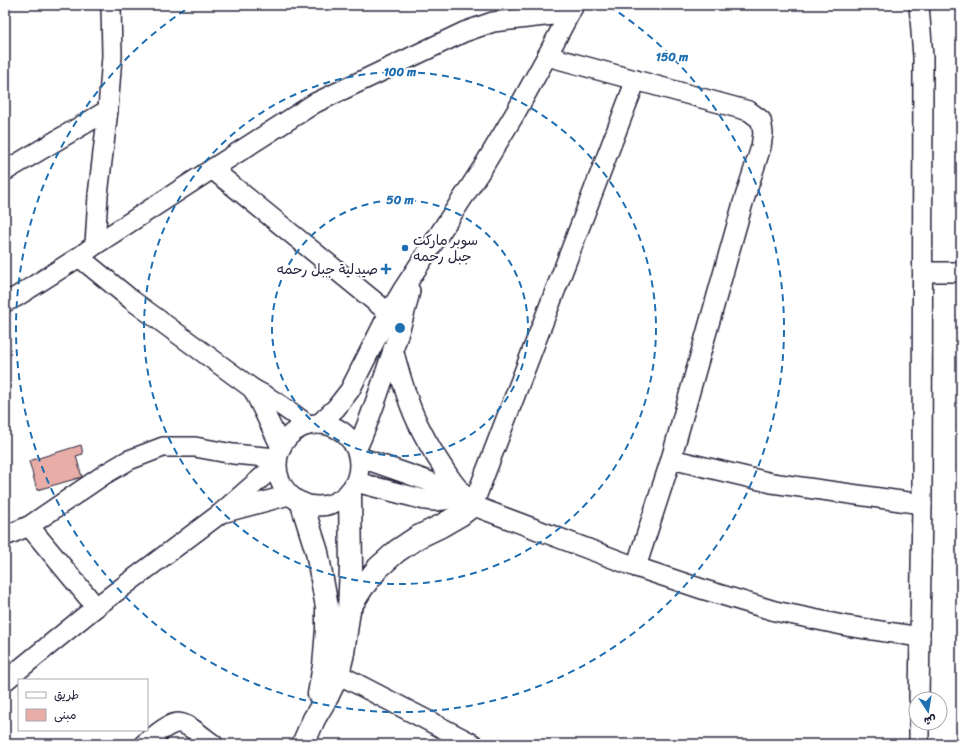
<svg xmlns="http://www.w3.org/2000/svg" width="966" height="749" font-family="Sriracha,'Playpen Sans Arabic',sans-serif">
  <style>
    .building { fill: #e8ada6; stroke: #22223b }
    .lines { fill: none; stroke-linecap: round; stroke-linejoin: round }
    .minor-casing { stroke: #22223b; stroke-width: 22 }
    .tertiary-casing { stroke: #22223b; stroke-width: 25 }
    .minor { stroke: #fff; stroke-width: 19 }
    .tertiary { stroke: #fff; stroke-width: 22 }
    .ring { fill: none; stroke: #1f6fb2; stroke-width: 2; stroke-dasharray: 7 5 }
    .poi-dot { fill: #1f6fb2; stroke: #fff; stroke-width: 1.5 }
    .labels { text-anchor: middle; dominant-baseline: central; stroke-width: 4; stroke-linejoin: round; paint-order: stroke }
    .poi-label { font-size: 14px; fill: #22223b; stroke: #fff; text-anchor: start }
    .centre { fill: #1f6fb2; stroke: #fff; stroke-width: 2 }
    .ring-label { font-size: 12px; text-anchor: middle; font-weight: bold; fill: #1f6fb2; stroke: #fff; stroke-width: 4; stroke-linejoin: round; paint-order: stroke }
  </style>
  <rect width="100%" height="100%" fill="#fff"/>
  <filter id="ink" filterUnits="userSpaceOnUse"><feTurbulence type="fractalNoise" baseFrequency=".025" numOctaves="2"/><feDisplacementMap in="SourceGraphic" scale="8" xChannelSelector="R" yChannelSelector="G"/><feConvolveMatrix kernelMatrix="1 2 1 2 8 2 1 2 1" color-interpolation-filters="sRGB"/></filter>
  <g filter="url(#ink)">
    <path class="building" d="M81 445 83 454 76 456 82 477 37 490 29 461Z"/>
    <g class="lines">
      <defs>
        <g id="minor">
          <path d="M919 5 923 57 922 504 919 699"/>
          <path d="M547 56 749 111 761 120 763 133 761 147 743 203 671 459 636 567"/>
          <path d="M212 169 389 313"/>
          <path d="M5 171 108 110"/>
          <path d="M95 245 98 195 108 110 112 56 111 5"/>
          <path d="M79 257 133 301 253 389C273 399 290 411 308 425"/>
          <path d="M923 272H961"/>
          <path d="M5 302 16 297 79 257 95 245 212 169 315 103 464 32 493 22 570 13"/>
          <path d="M393 349C398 368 403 386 410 405 420 432 436 458 453 482 459 490 466 498 473 505L636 80"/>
          <path d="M253 389 281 447"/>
          <circle cx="318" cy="465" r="41"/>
          <path d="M319 424 336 408 350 390 389 313 402 291 483 167 516 112 547 56 574 5"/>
          <path d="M357 448C370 420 379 392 389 362 397 339 405 315 410 291"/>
          <path d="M359 457 428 481C437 485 445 490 453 498L636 567 705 590 775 611 847 626 920 637"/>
          <path d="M671 459 772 483 922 504"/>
          <path d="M356 482 425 500C435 502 443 501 453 498"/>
          <path d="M226 512 289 495"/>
          <path d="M29 526 96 607"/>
          <path d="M5 536 29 526 105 474 129 460 163 447H195L233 454 277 458"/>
          <path d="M326 667 338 674 473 744"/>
          <path d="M5 681 96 607 221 513 276 465"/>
          <path d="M144 744C152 738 168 723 178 723 188 723 204 738 213 744"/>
          <path d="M919 744V723"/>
        </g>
        <g id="tertiary">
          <path d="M302 504 317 552 327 607V629L324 666 319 694"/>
          <path d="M350 607 362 588 378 568 397 551 418 537 441 526 460 515 473 505"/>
          <path d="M303 744 314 719 327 697 338 674 343 653 349 610 351 568 350 493"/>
        </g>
      </defs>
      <use href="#minor" class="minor-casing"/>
      <use href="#tertiary" class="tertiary-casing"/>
      <use href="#minor" class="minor"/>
      <use href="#tertiary" class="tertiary"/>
    </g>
  </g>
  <g class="ring">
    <circle cx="400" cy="328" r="128"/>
    <circle cx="400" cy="328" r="256"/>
    <path d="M609 6A384 384 0 1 1 191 6"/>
  </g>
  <g class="poi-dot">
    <circle cx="405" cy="248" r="4"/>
    <path d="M384 263h4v4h4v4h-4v4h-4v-4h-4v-4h4z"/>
  </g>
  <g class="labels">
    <g class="poi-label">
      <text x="413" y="240">سوبر ماركت<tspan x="413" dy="16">جبل رحمه</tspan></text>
      <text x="378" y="269" text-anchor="end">صيدلية جبل رحمه</text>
    </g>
  </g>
  <circle cx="400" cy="328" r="6" class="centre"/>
  <g class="ring-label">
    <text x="672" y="61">150 m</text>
    <text x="400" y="76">100 m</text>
    <text x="400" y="204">50 m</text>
  </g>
  <rect width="966" height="749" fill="none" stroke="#fff" stroke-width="20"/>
  <rect x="10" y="10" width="946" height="729" fill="none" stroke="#22223b" stroke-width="1.5" filter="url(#ink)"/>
  <rect x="18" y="679" width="130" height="52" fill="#ffffff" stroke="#a7a7b1"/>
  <rect x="26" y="692" width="20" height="6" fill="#ffffff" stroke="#a7a7b1"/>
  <text x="54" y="699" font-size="12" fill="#22223b">طريق</text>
  <rect x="26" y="709" width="20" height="12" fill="#e8ada6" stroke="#a7a7b1"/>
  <text x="54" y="719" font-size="12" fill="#22223b">مبنى</text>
  <g transform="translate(928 711) rotate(168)"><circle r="19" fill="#ffffff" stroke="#a7a7b1"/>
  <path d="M0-3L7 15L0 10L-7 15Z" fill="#1f6fb2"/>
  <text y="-6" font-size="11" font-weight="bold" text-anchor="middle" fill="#22223b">ش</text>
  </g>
</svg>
